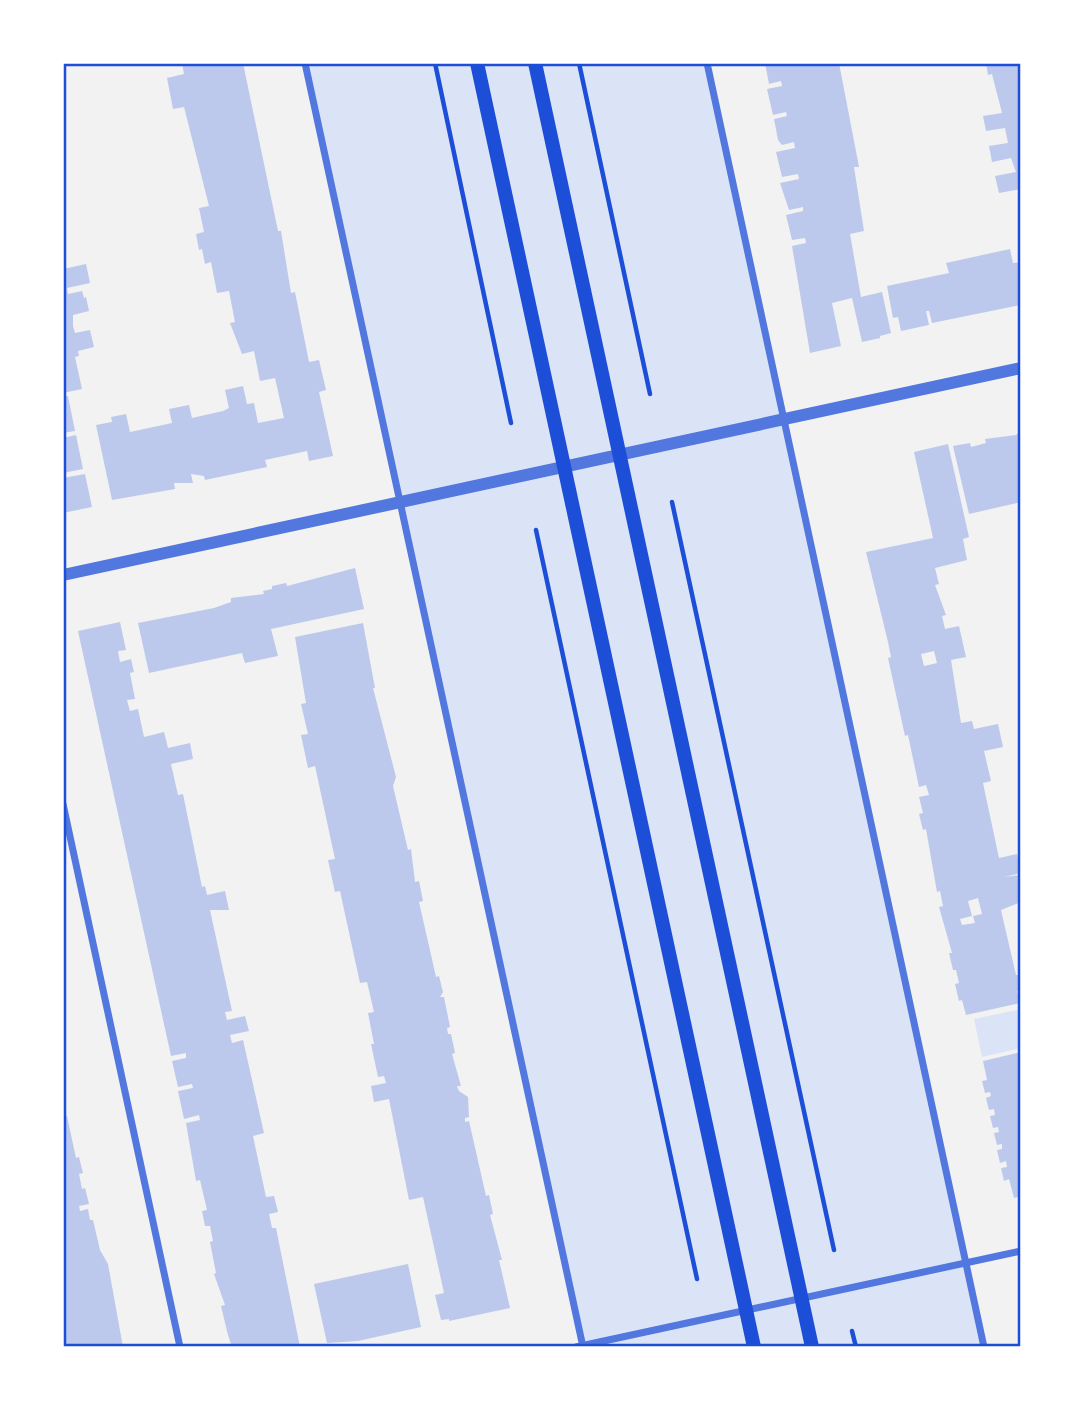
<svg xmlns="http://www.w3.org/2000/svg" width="1084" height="1410" font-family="'Varela Round',sans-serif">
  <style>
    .green { fill: #dbe4f7 }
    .building { fill: #bdc9ec; fill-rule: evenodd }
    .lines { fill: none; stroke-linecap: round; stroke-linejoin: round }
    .path { stroke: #1d4ed8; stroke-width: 4.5 }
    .minor { stroke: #5277de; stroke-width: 7 }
    .tertiary { stroke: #5277de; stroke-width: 12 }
    .secondary { stroke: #1d4ed8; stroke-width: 14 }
    .neatline { fill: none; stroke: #1d4ed8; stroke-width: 2.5 }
  </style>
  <rect width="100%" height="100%" fill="#f2f2f2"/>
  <g class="green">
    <path d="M305 63H707L984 1347H583Z"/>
    <path d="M1021 1009V1048L982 1057 974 1019Z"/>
  </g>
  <g class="building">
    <path d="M182 63H243L278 231H281L291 293 295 292 309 362 319 360 326 390 319 392 333 456 309 461 307 451 265 460 267 467 205 480 204 476 191 474 193 483H174L175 489 112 500 96 425 112 422 111 417 126 414 130 432 172 423 169 409 189 405 192 418 223 411 229 408 225 390 243 386 247 404 254 403 258 423 284 418 275 378 260 381 254 351 242 354 230 323 235 322 229 291 217 293 211 262 205 264 202 249 199 250 196 234 204 232 199 208 209 206 184 107 173 109 167 78 184 74Z"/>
    <path d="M765 63H839L859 167H854L864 231 850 234 861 297 882 292 891 333 880 336V338L862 342 852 298 832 303 841 346 810 353 792 246 806 243 805 238 792 240 786 215 803 211V207L789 210 780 183 799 179 798 174 782 177 776 152 795 148 794 142 782 145 778 140 774 119 787 116 786 112 773 115 767 89 782 86 781 81 769 84Z"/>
    <path d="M986 63H1021V189L999 193 995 176 1016 172 1011 158 992 162 989 146 1008 143 1005 128 986 131 983 116 1002 113 992 74 988 75Z"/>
    <path d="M1010 249 1013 263 1021 262V305L932 323 929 311H926L929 325 901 331 898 317 893 318 887 286 949 273 946 263Z"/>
    <path d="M86 264 90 283 67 288 68 294 82 291 84 298 86 297 89 311 73 315V326L75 333 90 330 94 347 78 351 79 356 75 357 82 389 63 393V269Z"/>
    <path d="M68 396 75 431 63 433V397Z"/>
    <path d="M1021 431V502L969 514 953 446 970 443 971 447 986 443 985 439 1016 435Z"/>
    <path d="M76 435 83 469 63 473V438Z"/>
    <path d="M948 444 969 537 963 539 967 560 935 568 939 584 935 585 946 615 942 616 945 629 959 626 966 657 951 660 961 723 972 721 974 729 998 724 1003 747 984 751 991 781 983 783 999 858 1017 854 1021 873 1004 877 1021 875V902L1001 910 1016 975H1021V990L1017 991 1020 1003 966 1015 962 1000 959 1001 955 984 959 983 956 970H953L949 953H952L939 907 943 906 940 891 937 892 926 829 923 830 919 814 923 813 919 797 929 795 926 785 919 787 908 735 905 736 888 658 891 657 888 642 866 552 933 538 914 452ZM934 651 937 663 924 666 921 654ZM978 898 982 914 973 916 975 923 962 925 960 919 972 916 968 901Z"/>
    <path d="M85 474 92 507 63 513V478Z"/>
    <path d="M355 568 364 609 271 629 278 656 245 663 242 653 149 673 138 623 214 608 231 602V598L264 594 263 591 272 589V586L286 583 287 586Z"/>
    <path d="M120 622 126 650 118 651 120 662 131 659 134 672 130 673 135 699 127 700 130 711 138 709 144 737 164 732 168 748 190 743 193 759 171 764 178 795 183 794 202 887 205 886 207 895 225 891 229 910H210L232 1011 225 1012 227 1020 245 1016 249 1031 230 1035 232 1043 243 1040 264 1133 253 1136 266 1197 274 1196 278 1212 269 1214 272 1228H276L300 1347H232L228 1335 221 1306 225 1305 214 1274 216 1273 210 1242 213 1241 210 1226H205L202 1211 207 1210 200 1180 196 1181 186 1123 200 1120 199 1115 184 1119 178 1091 193 1088 192 1084 178 1087 172 1061 186 1058V1053L171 1056 78 631Z"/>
    <path d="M363 623 375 688H373L396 777 393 786 408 850 411 849 415 882 419 881 423 901 419 902 436 977 439 976 443 992 440 997H444L450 1027 447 1028 448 1034H451L455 1053 452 1054 461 1086H457L459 1091 468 1097 469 1117 465 1118V1122L469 1121 486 1196 489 1195 493 1214 490 1215 502 1260H499L510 1308 449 1321V1319L441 1320 435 1295 444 1293 423 1197 409 1200 389 1099 374 1102 371 1086 386 1083 384 1076 378 1077 371 1044H374L368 1013 374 1012 367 982 360 983 340 891 335 892 328 860 335 859 315 766 308 768 301 735 308 734 301 704 306 703 295 637Z"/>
    <path d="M1021 1052V1196L1014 1198 1009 1179 1004 1181 1001 1168 1007 1167 1006 1161 1000 1163 997 1150 1002 1149V1144L997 1145 994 1133 999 1132 998 1127 993 1128 990 1116 995 1115 994 1109 989 1110 986 1098 991 1096 990 1092 985 1093 982 1081 987 1080 983 1061Z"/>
    <path d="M63 1116H67L76 1158 79 1157 83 1173 79 1174 82 1189 85 1188 89 1204 79 1206 80 1211 88 1209 90 1220H93L100 1250 108 1264 123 1347H63Z"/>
    <path d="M408 1264 421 1327 358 1341 327 1343 314 1284Z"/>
  </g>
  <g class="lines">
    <g class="path">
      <path d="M435 63 511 423"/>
      <path d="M579 63 650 394"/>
      <path d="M672 502 834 1250"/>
      <path d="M536 530 697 1279"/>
      <path d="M852 1331 856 1347"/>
    </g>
    <g class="minor">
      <path d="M305 63 583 1347"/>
      <path d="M707 63 984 1347"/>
      <path d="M63 804 180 1347"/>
      <path d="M576 1347 1021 1251"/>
    </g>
    <path class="tertiary" d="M63 575 1021 368"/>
    <g class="secondary">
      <path d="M477 63 754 1347"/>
      <path d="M535 63 812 1347"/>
    </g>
  </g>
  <rect width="1084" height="1410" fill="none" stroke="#ffffff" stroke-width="130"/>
  <rect x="65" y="65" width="954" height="1280" class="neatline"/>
</svg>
